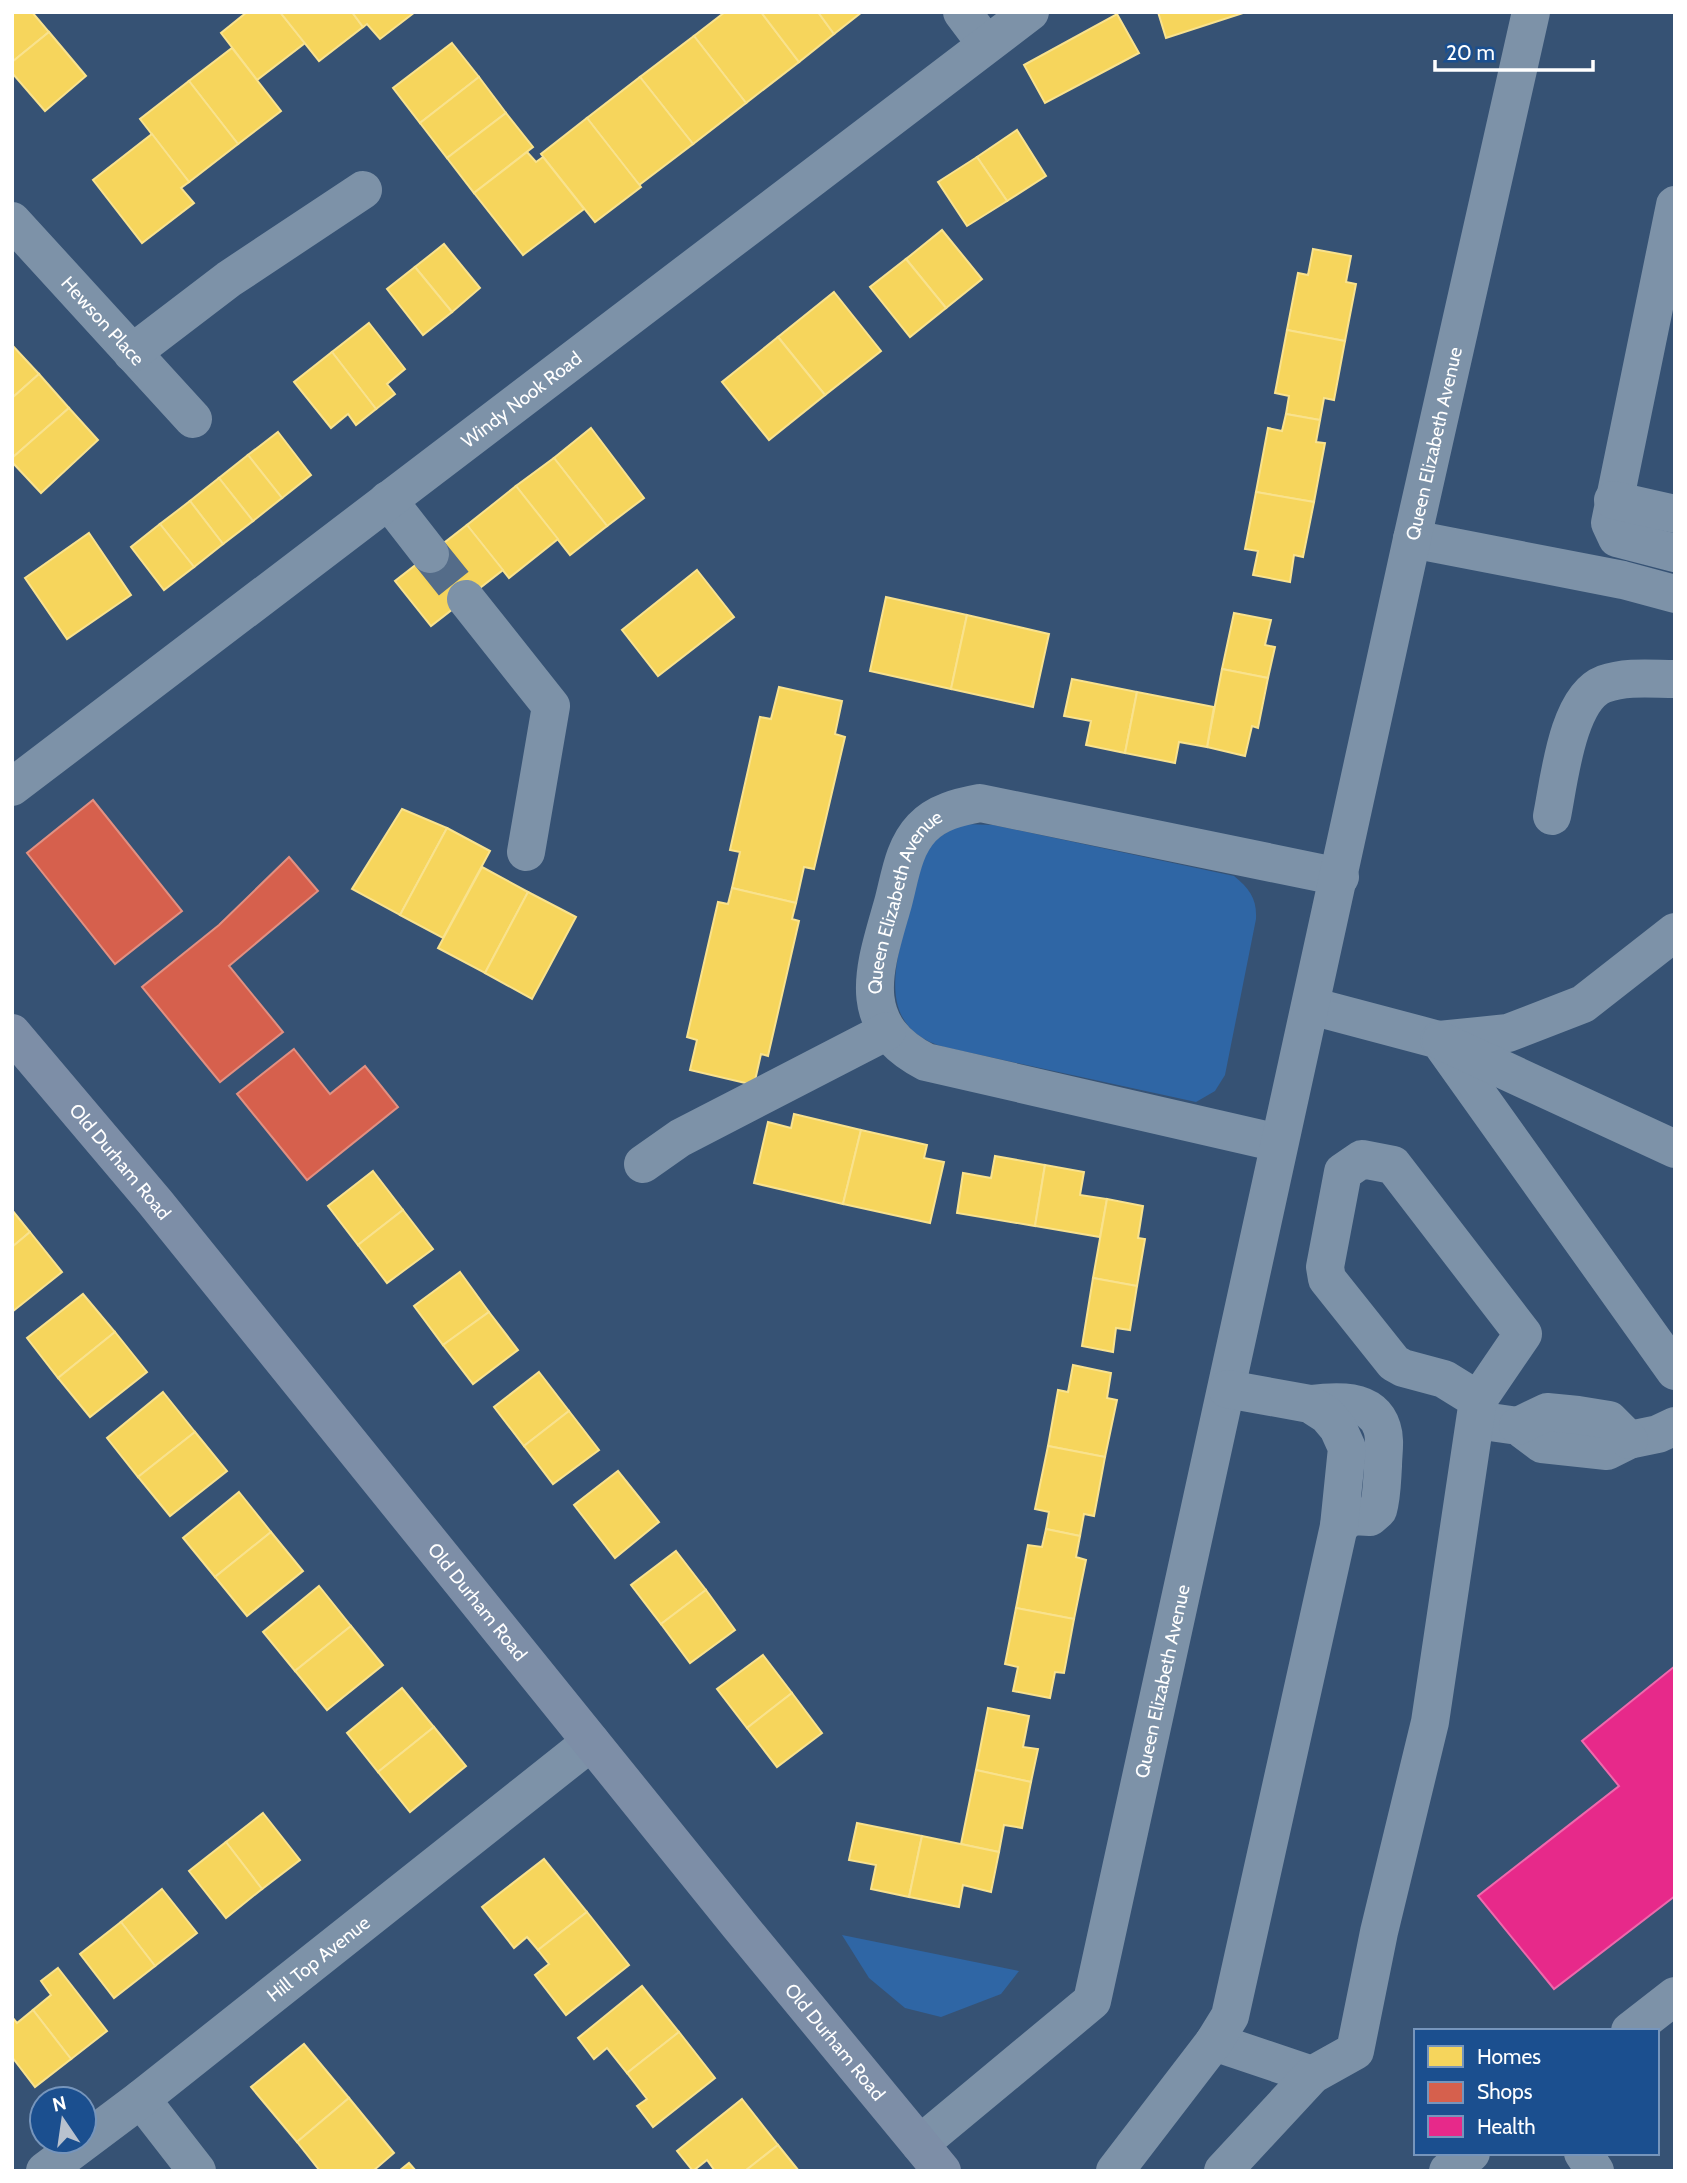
<svg xmlns="http://www.w3.org/2000/svg" width="1687" height="2183" font-family="Cabin,sans-serif">
  <style>
    .green { fill: #2f66a5 }
    .homes { fill: #f6d55c; stroke: #f9e28d; stroke-width: 2 }
    .shops { fill: #d6604d; stroke: #e29082; stroke-width: 2 }
    .health { fill: #e7298a; stroke: #ee69ad; stroke-width: 2 }
    .lines { fill: none; stroke-linecap: round; stroke-linejoin: round }
    .minor-tunnel { stroke: #546c89; stroke-width: 38; stroke-dasharray: 38 19; stroke-linecap: butt }
    .minor { stroke: #7d92a8; stroke-width: 38 }
    .major { stroke: #7d8ea7; stroke-width: 38 }
    .labels { text-anchor: middle; dominant-baseline: central; stroke-width: 7; stroke-linejoin: round; paint-order: stroke }
    .street-label { font-size: 19px; fill: #fff; stroke: #1b4f8f }
  </style>
  <rect width="100%" height="100%" fill="#365274"/>
  <g class="green">
    <path d="M964 824 993 825 1234 876C1250 889 1257 899 1256 919L1225 1075 1215 1091 1196 1102 944 1047C874 1027 896 962 909 910 912 895 915 870 922 857 931 841 948 830 964 824Z"/>
    <path d="M842 1935 1019 1971 1001 1994 941 2017 905 2008 869 1978Z"/>
  </g>
  <g class="homes">
    <path d="M12 12H32L49 32 12 62Z"/>
    <path d="M247 12H280L305 43 257 80 221 33Z"/>
    <path d="M280 12H352L363 27 319 61Z"/>
    <path d="M352 12H415L380 39 367 24 363 27Z"/>
    <path d="M725 12H761L799 62 746 103 694 36Z"/>
    <path d="M761 12H818L834 34 799 62Z"/>
    <path d="M818 12H862L834 34Z"/>
    <path d="M1158 12H1246L1166 38Z"/>
    <path d="M1117 14 1139 53 1045 103 1024 65Z"/>
    <path d="M49 32 86 76 45 111 12 73V62Z"/>
    <path d="M694 36 746 103 693 144 640 77Z"/>
    <path d="M452 43 479 77 420 123 393 88Z"/>
    <path d="M232 48 281 111 238 144 189 81Z"/>
    <path d="M479 77 506 113 447 158 420 123Z"/>
    <path d="M640 77 693 144 639 185 587 118Z"/>
    <path d="M189 81 238 144 189 182 140 119Z"/>
    <path d="M506 113 533 147 474 193 447 158Z"/>
    <path d="M587 118 641 187 595 222 541 154Z"/>
    <path d="M1017 130 1046 176 1007 201 977 157Z"/>
    <path d="M152 134 189 182 181 188 194 203 142 243 93 180Z"/>
    <path d="M527 152 536 162 543 157 584 209 523 255 474 193Z"/>
    <path d="M977 157 1007 201 967 226 938 182Z"/>
    <path d="M942 230 982 279 946 308 906 259Z"/>
    <path d="M444 244 480 288 452 312 415 267Z"/>
    <path d="M1313 249 1351 256 1346 282 1356 284 1345 341 1287 330 1298 273 1308 275Z"/>
    <path d="M906 259 946 308 910 337 870 287Z"/>
    <path d="M415 267 452 312 423 335 387 289Z"/>
    <path d="M834 292 881 351 825 395 778 337Z"/>
    <path d="M369 323 405 369 387 384 395 394 376 409 332 352Z"/>
    <path d="M1287 330 1345 341 1334 400 1324 398 1320 420 1286 414 1289 396 1275 393Z"/>
    <path d="M778 337 825 395 769 440 722 382Z"/>
    <path d="M12 345 39 374 12 398Z"/>
    <path d="M332 352 376 409 356 425 348 414 331 428 294 382Z"/>
    <path d="M39 374 69 408 12 458V398Z"/>
    <path d="M69 408 98 440 41 493 12 462V458Z"/>
    <path d="M1286 414 1320 420 1316 442 1325 443 1314 502 1256 492 1268 428 1282 431Z"/>
    <path d="M591 428 644 498 607 526 554 458Z"/>
    <path d="M278 432 311 475 282 498 248 455Z"/>
    <path d="M248 455 282 498 253 521 219 478Z"/>
    <path d="M554 458 607 526 570 555 516 486Z"/>
    <path d="M219 478 253 521 223 544 190 501Z"/>
    <path d="M516 486 558 539 509 578 467 525Z"/>
    <path d="M1256 492 1314 502 1303 557 1294 555 1290 582 1253 575 1258 551 1245 549Z"/>
    <path d="M190 501 223 544 194 567 160 524Z"/>
    <path d="M160 524 194 567 164 590 131 547Z"/>
    <path d="M467 525 503 570 431 626 395 581Z"/>
    <path d="M89 533 131 595 67 639 25 578Z"/>
    <path d="M697 570 734 617 658 676 622 630Z"/>
    <path d="M886 597 967 615 951 689 870 671Z"/>
    <path d="M1234 613 1271 620 1265 645 1275 647 1268 678 1222 669Z"/>
    <path d="M967 615 1049 634 1033 707 951 689Z"/>
    <path d="M1222 669 1268 678 1258 728 1252 726 1245 756 1207 747Z"/>
    <path d="M1072 679 1137 692 1125 753 1086 745 1091 721 1064 716Z"/>
    <path d="M779 687 842 701 835 734 845 737 814 869 804 867 796 903 732 888 740 852 730 850 760 717 771 719Z"/>
    <path d="M1137 692 1214 707 1207 747 1179 742 1175 763 1125 753Z"/>
    <path d="M402 809 447 828 400 915 352 889Z"/>
    <path d="M447 828 490 851 443 938 400 915Z"/>
    <path d="M482 867 528 892 485 973 438 948Z"/>
    <path d="M732 888 796 903 792 919 799 921 768 1056 761 1054 754 1085 690 1070 697 1040 687 1037 718 902 728 904Z"/>
    <path d="M528 892 576 917 532 999 485 973Z"/>
    <path d="M794 1114 861 1130 843 1204 754 1183 768 1122 791 1128Z"/>
    <path d="M861 1130 927 1145 924 1158 944 1162 930 1223 843 1204Z"/>
    <path d="M995 1156 1045 1165 1035 1226 957 1213 963 1173 991 1178Z"/>
    <path d="M1045 1165 1084 1172 1080 1195 1107 1199 1100 1237 1035 1226Z"/>
    <path d="M373 1171 403 1210 358 1245 328 1206Z"/>
    <path d="M1107 1199 1143 1206 1138 1238 1145 1239 1137 1286 1093 1278Z"/>
    <path d="M12 1210 30 1232 12 1247Z"/>
    <path d="M403 1210 433 1249 387 1283 358 1245Z"/>
    <path d="M30 1232 62 1272 12 1312V1247Z"/>
    <path d="M460 1272 489 1312 443 1345 414 1306Z"/>
    <path d="M1093 1278 1137 1286 1130 1330 1116 1328 1113 1352 1082 1346Z"/>
    <path d="M83 1294 115 1332 58 1378 27 1338Z"/>
    <path d="M489 1312 518 1350 473 1384 443 1345Z"/>
    <path d="M115 1332 147 1372 90 1417 58 1378Z"/>
    <path d="M1073 1365 1111 1373 1107 1398 1117 1400 1105 1457 1048 1446 1058 1390 1068 1392Z"/>
    <path d="M539 1372 569 1411 524 1446 494 1407Z"/>
    <path d="M163 1392 195 1432 138 1477 107 1438Z"/>
    <path d="M569 1411 599 1450 553 1484 524 1446Z"/>
    <path d="M195 1432 227 1471 170 1516 138 1477Z"/>
    <path d="M1048 1446 1105 1457 1094 1516 1084 1514 1080 1536 1046 1529 1049 1512 1035 1509Z"/>
    <path d="M618 1471 659 1522 615 1558 574 1505Z"/>
    <path d="M239 1492 271 1532 215 1577 183 1538Z"/>
    <path d="M1046 1529 1080 1536 1076 1557 1086 1560 1074 1619 1016 1608 1028 1545 1042 1547Z"/>
    <path d="M271 1532 303 1571 247 1616 215 1577Z"/>
    <path d="M676 1551 706 1590 661 1624 631 1585Z"/>
    <path d="M319 1586 351 1626 295 1671 263 1632Z"/>
    <path d="M706 1590 735 1630 690 1663 661 1624Z"/>
    <path d="M1016 1608 1074 1619 1064 1673 1055 1672 1050 1698 1013 1691 1018 1667 1005 1664Z"/>
    <path d="M351 1626 383 1665 327 1710 295 1671Z"/>
    <path d="M763 1655 792 1693 747 1728 717 1689Z"/>
    <path d="M402 1688 434 1727 378 1772 347 1733Z"/>
    <path d="M792 1693 822 1733 777 1767 747 1728Z"/>
    <path d="M988 1708 1029 1716 1023 1747 1038 1749 1031 1782 976 1770Z"/>
    <path d="M434 1727 466 1766 410 1812 378 1772Z"/>
    <path d="M976 1770 1031 1782 1022 1828 1004 1825 999 1852 961 1844Z"/>
    <path d="M263 1813 300 1860 262 1889 226 1842Z"/>
    <path d="M857 1823 922 1836 909 1897 871 1889 876 1865 849 1860Z"/>
    <path d="M922 1836 999 1852 991 1892 963 1885 959 1907 909 1897Z"/>
    <path d="M226 1842 262 1889 226 1918 189 1871Z"/>
    <path d="M544 1859 587 1912 538 1950 527 1937 514 1948 482 1907Z"/>
    <path d="M162 1889 197 1933 155 1966 121 1922Z"/>
    <path d="M587 1912 629 1965 566 2015 535 1975 549 1964 538 1950Z"/>
    <path d="M121 1922 155 1966 114 1998 80 1954Z"/>
    <path d="M58 1968 107 2031 71 2059 33 2010 51 1995 41 1981Z"/>
    <path d="M642 1986 679 2032 627 2073 607 2048 594 2059 578 2038Z"/>
    <path d="M33 2010 71 2059 35 2087 12 2057V2017L17 2023Z"/>
    <path d="M679 2032 715 2078 653 2127 637 2106 647 2099 627 2073Z"/>
    <path d="M304 2044 349 2098 297 2142 251 2087Z"/>
    <path d="M349 2098 394 2153 373 2171H320L297 2142Z"/>
    <path d="M742 2099 778 2145 745 2171H715L707 2160 693 2171 677 2151Z"/>
    <path d="M778 2145 799 2171H745Z"/>
    <path d="M409 2163 416 2171H399Z"/>
  </g>
  <g class="shops">
    <path d="M93 800 182 911 115 964 27 853Z"/>
    <path d="M289 857 318 891 229 966 283 1032 220 1082 142 987 219 925Z"/>
    <path d="M294 1049 330 1094 365 1066 398 1107 307 1180 237 1094Z"/>
  </g>
  <path class="health" d="M1675 1666V1896L1554 1989 1478 1896 1619 1786 1582 1741Z"/>
  <g class="lines">
    <path class="minor-tunnel" d="M430 554 466 599"/>
    <g class="minor">
      <path d="M962 12 986 44"/>
      <path d="M1675 205 1610 523 1617 538 1675 553"/>
      <path id="s1" d="M12 221 193 419"/>
      <path d="M132 353 229 279 363 190"/>
      <path d="M388 500 430 554"/>
      <path d="M1613 500 1675 514"/>
      <path d="M1412 539 1623 580 1675 594"/>
      <path d="M466 599 551 706 526 852"/>
      <path id="s2" d="M12 787 1030 12"/>
      <path d="M1552 816C1559 782 1567 698 1604 684 1627 676 1652 679 1675 679"/>
      <path d="M1311 1006 1439 1040 1675 1371"/>
      <path d="M1439 1040 1508 1033 1583 1004 1675 932"/>
      <path d="M1441 1041 1675 1149"/>
      <path id="s3" d="M1279 1143 926 1062C852 1024 875 967 893 903 900 877 903 848 922 828 937 812 959 807 980 803L1340 877"/>
      <path d="M643 1164 680 1138 887 1031"/>
      <path d="M1310 1404C1334 1401 1372 1397 1382 1428 1386 1440 1383 1454 1383 1466 1382 1481 1382 1496 1378 1510L1370 1517 1352 1516 1339 1526"/>
      <path d="M1476 1420 1518 1426 1542 1444 1607 1451 1629 1440 1658 1434 1675 1426"/>
      <path d="M1518 1426 1547 1412 1578 1415 1609 1420 1629 1440"/>
      <path d="M1630 2031 1675 1996"/>
      <path d="M1214 2042 1312 2075"/>
      <path d="M141 2099 197 2171"/>
      <path id="s4" d="M920 2144 1092 2001 1412 539 1531 12"/>
      <path d="M1583 2153 1595 2171"/>
      <path id="s5" d="M45 2171 141 2099 591 1742"/>
      <path d="M1115 2171 1214 2042 1230 2016 1339 1526 1347 1448 1338 1428 1327 1415 1310 1404 1227 1389"/>
      <path d="M1223 2171 1312 2075 1355 2051 1379 1932 1430 1722 1478 1400 1523 1334 1393 1165 1362 1159 1343 1172 1325 1267 1327 1279 1394 1363 1403 1368 1444 1379 1478 1400"/>
      <path d="M1448 2171 1471 2153"/>
    </g>
    <path class="major" id="s6" d="M12 1033 155 1202 739 1925 942 2171"/>
  </g>
  <g class="labels">
    <g class="street-label">
      <text stroke="none"><textPath href="#s1" startOffset="135">Hewson Place</textPath></text>
      <text stroke="none"><textPath href="#s2" startOffset="640">Windy Nook Road</textPath></text>
      <text stroke="none"><textPath href="#s4" startOffset="1818">Queen Elizabeth Avenue</textPath></text>
      <text stroke="none"><textPath href="#s3" startOffset="550">Queen Elizabeth Avenue</textPath></text>
      <text stroke="none"><textPath href="#s6" startOffset="168">Old Durham Road</textPath></text>
      <text stroke="none"><textPath href="#s6" startOffset="735">Old Durham Road</textPath></text>
      <text stroke="none"><textPath href="#s4" startOffset="551">Queen Elizabeth Avenue</textPath></text>
      <text stroke="none"><textPath href="#s5" startOffset="346">Hill Top Avenue</textPath></text>
      <text stroke="none"><textPath href="#s6" startOffset="1302">Old Durham Road</textPath></text>
    </g>
  </g>
  <rect width="1687" height="2183" fill="none" stroke="#ffffff" stroke-width="28"/>
  <rect x="1414" y="2029" width="245" height="126" fill="#1b4f8f" stroke="#7695bc" stroke-width="2"/>
  <rect x="1428" y="2046" width="35" height="21" fill="#f6d55c" stroke="#7695bc" stroke-width="2"/>
  <text x="1477" y="2064" font-size="21" fill="#ffffff">Homes</text>
  <rect x="1428" y="2082" width="35" height="21" fill="#d6604d" stroke="#7695bc" stroke-width="2"/>
  <text x="1477" y="2099" font-size="21" fill="#ffffff">Shops</text>
  <rect x="1428" y="2116" width="35" height="21" fill="#e7298a" stroke="#7695bc" stroke-width="2"/>
  <text x="1477" y="2134" font-size="21" fill="#ffffff">Health</text>
  <g transform="translate(63 2120) rotate(347)"><circle r="33" fill="#1b4f8f" stroke="#7695bc" stroke-width="2"/>
  <path d="M0-5L12 26L0 18L-12 26Z" fill="#b9c2ce"/>
  <text y="-10" font-size="19" font-weight="bold" text-anchor="middle" fill="#ffffff">N</text>
  </g>
  <path d="M1435 60v10h158v-10" fill="none" stroke="#ffffff" stroke-width="3.5"/>
  <text x="1446" y="60" font-size="21" fill="#ffffff" stroke="#1b4f8f" stroke-width="5" paint-order="stroke">20 m</text>
</svg>
